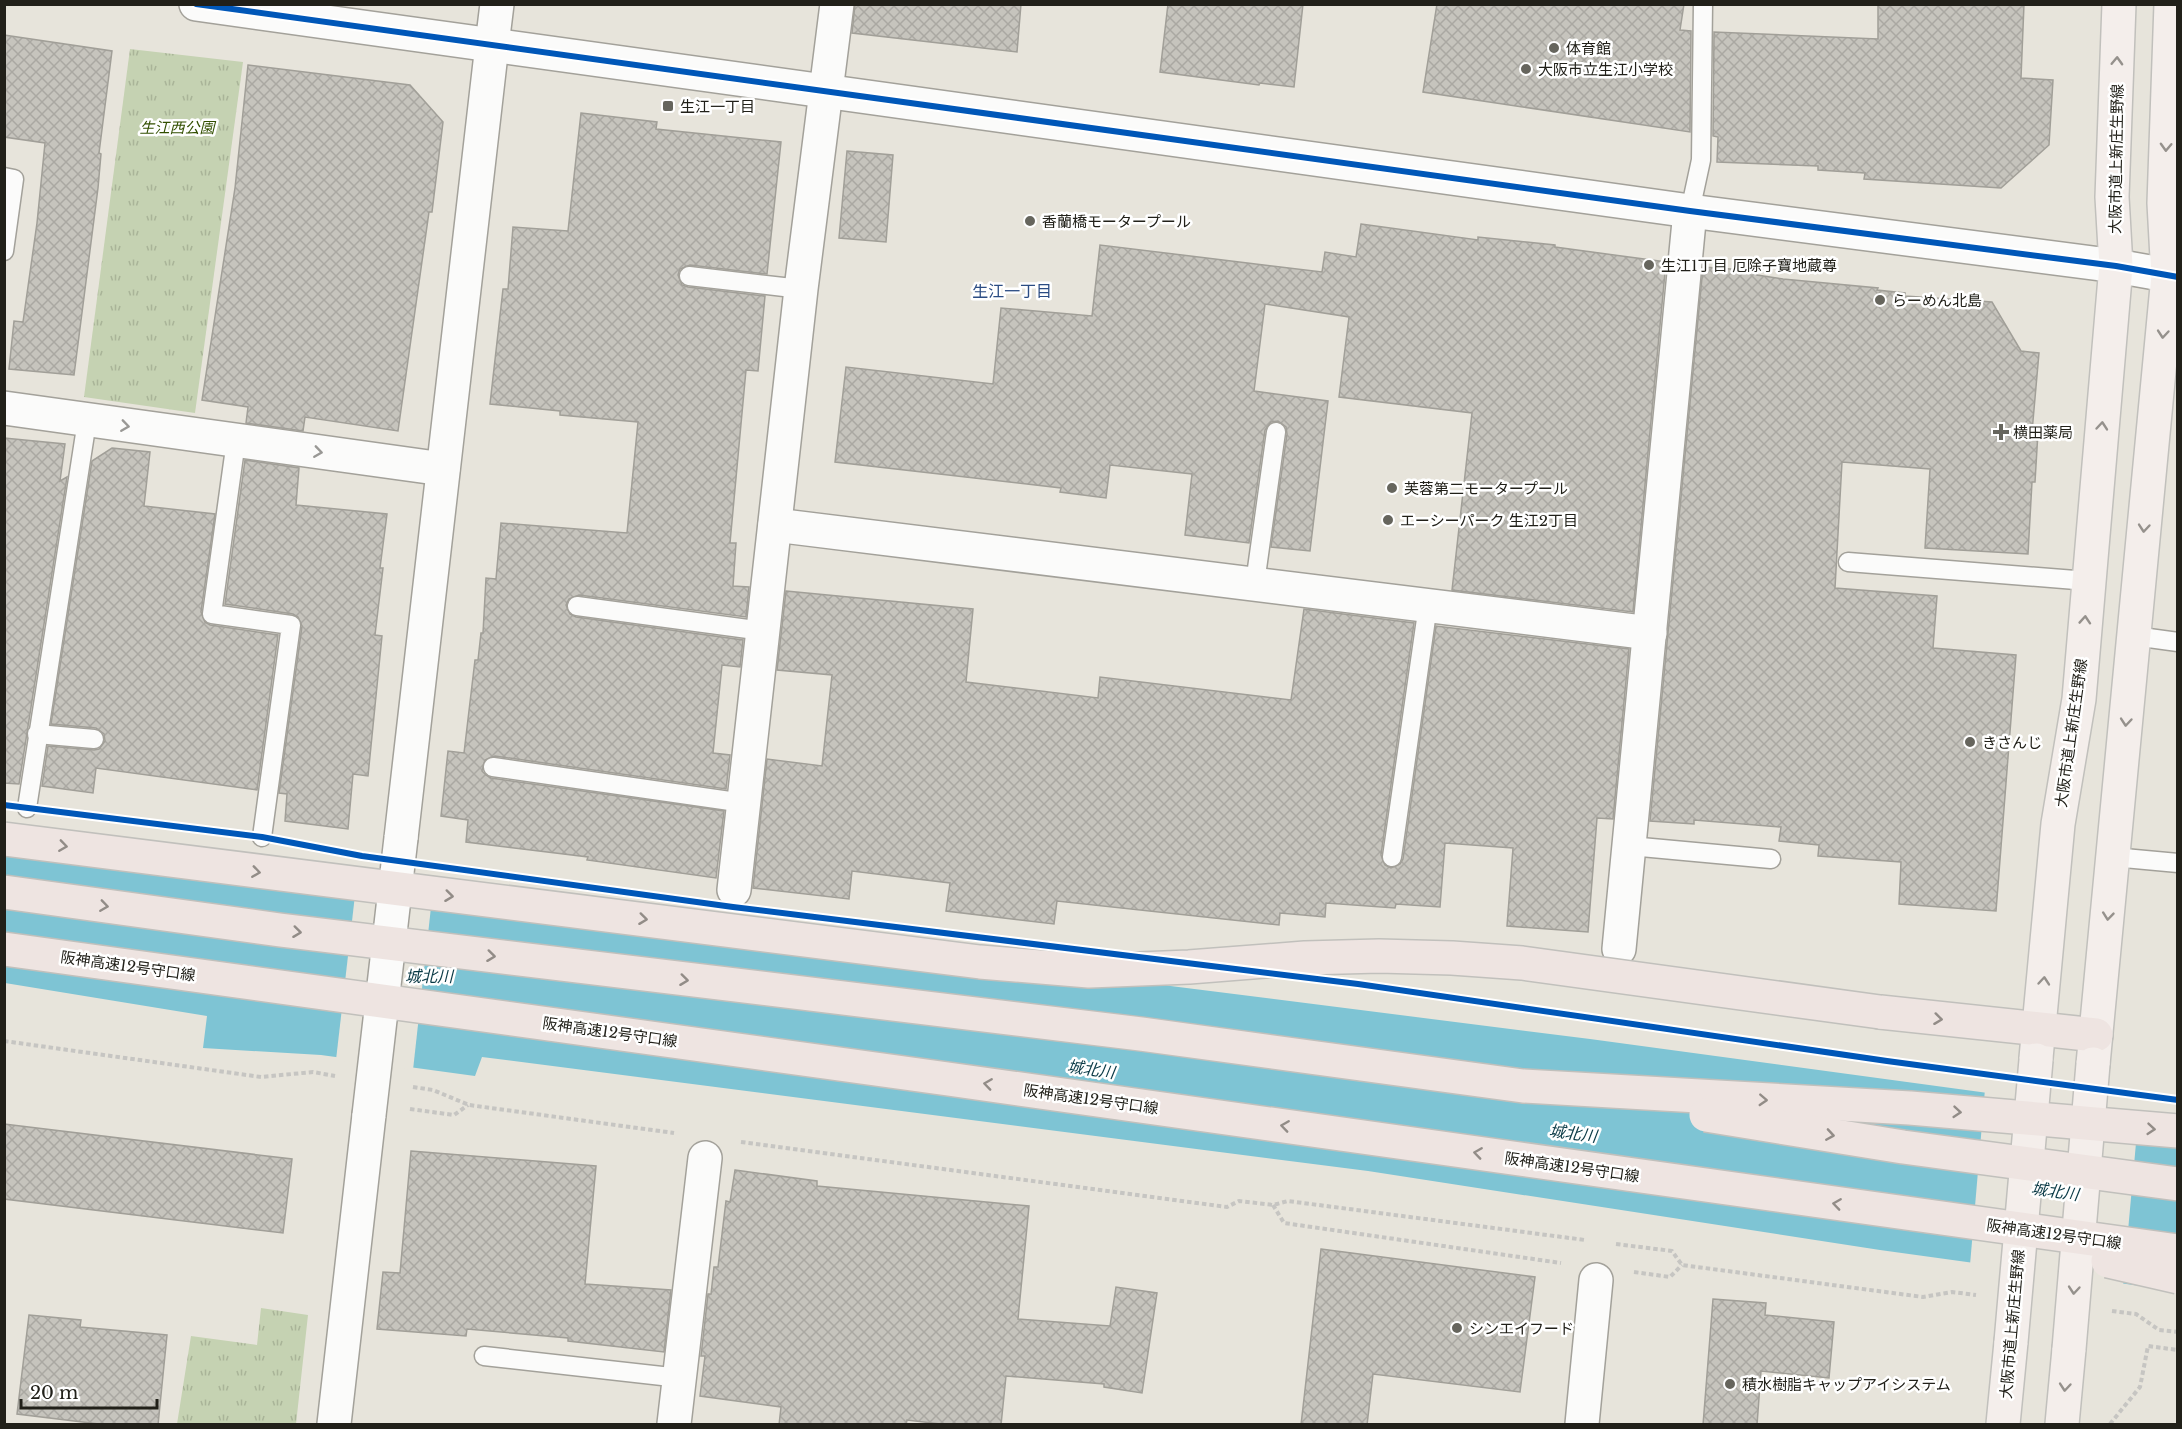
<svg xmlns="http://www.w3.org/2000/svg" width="2182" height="1429" font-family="'Libre Baskerville','Noto Sans JP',serif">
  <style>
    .park { fill: url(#park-tufts) }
    .water { fill: #7ec4d4 }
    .pier { fill: #e7e4db }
    .building { fill: url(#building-cross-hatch); stroke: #a19f98; stroke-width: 1.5 }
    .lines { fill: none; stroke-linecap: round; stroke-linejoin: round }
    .service-casing { stroke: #a3a19a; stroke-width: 21 }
    .minor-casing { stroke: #a3a19a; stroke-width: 36 }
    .tertiary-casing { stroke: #a3a19a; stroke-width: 36 }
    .primary-casing { stroke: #c1c0bc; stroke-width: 36 }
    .motorway-casing { stroke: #c1c0bc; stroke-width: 36 }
    .path { stroke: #c6c5c2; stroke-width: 4; stroke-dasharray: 4.5 3; stroke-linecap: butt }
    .service { stroke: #fbfbfa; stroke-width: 18 }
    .minor { stroke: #fbfbfa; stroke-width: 33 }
    .tertiary { stroke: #fbfbfa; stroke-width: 33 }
    .primary { stroke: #f4eeeb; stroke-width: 33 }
    .motorway { stroke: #eee4e1; stroke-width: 33 }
    .tertiary-bridge-casing { stroke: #a3a19a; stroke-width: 36; stroke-linecap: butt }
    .primary-bridge-casing { stroke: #c1c0bc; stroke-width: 36; stroke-linecap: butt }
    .motorway-bridge-casing { stroke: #c1c0bc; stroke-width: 36; stroke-linecap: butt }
    .tertiary-bridge { stroke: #fbfbfa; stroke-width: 33 }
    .primary-bridge { stroke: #f4eeeb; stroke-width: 33 }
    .motorway-bridge { stroke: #eee4e1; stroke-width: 33 }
    .cycleway-casing { stroke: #fff; stroke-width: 10 }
    .cycleway { stroke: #0057b8; stroke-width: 6 }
    .oneway { stroke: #95918c }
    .oneway2 { stroke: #999895 }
    .oneway3 { stroke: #928c87 }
    .poi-dot { fill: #66655d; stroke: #fff; stroke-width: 2 }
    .labels { text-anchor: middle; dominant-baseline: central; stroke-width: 5; stroke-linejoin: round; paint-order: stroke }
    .poi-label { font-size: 15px; fill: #212019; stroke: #fff; text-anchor: start }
    .park-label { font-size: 15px; font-style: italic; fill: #324f00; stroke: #fff }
    .street-label { font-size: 15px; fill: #212019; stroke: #fff }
    .neighbourhood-label { font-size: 16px; fill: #2b4c83; stroke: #fff }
    .water-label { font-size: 16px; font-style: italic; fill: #093945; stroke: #fff }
  </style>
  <defs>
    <pattern id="park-tufts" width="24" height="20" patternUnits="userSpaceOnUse" patternTransform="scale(1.5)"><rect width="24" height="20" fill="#c5d2b2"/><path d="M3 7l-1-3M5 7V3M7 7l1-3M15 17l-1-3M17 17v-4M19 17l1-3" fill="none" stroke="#a9b498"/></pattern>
    <pattern id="building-cross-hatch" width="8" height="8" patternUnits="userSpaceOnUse" patternTransform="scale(1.5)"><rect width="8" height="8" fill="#c6c4bd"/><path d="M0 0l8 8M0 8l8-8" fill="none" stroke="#aaa8a2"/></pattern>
  </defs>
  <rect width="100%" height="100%" fill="#e7e4db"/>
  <g class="park">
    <path d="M130 49 243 62 195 413 84 397Z"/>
    <path d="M261 1308 308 1315 296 1424H177L191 1336 257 1345Z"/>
  </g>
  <path class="water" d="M5 823 1075 974 1590 1039 2129 1112 2177 1121V1291L1880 1250 1368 1171 482 1057 475 1076 321 1055 203 1048 207 1016 5 983Z"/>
  <g class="pier">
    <path d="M358 869 434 880 413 1070 336 1060Z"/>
    <path d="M1985 1089 2139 1110 2123 1286 1970 1265Z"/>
  </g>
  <g class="building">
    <path d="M855 4H1021L1017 52 852 33Z"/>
    <path d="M1168 4H1303L1294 87 1260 83 1259 85 1160 72Z"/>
    <path d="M1437 4H1684L1680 30 1691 31 1690 132 1423 92Z"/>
    <path d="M1878 4H2024L2021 78 2053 80 2049 145 2001 188 1864 179 1865 173 1818 170V166L1717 162 1718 137 1713 136 1714 32 1878 39Z"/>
    <path d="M4 35 112 51 99 153 101 154 98 188 74 375 9 369 14 321 23 322 37 223 45 143 4 137Z"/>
    <path d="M248 65 410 85 443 122 432 212H429L398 431 305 417 303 431 246 423 248 407 202 400 235 188Z"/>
    <path d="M581 113 657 122 656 129 781 142 767 274 690 265 680 269 678 275 682 285 688 287 765 296 758 371 746 370 730 543H736L733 586 749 587 746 617 579 595 569 599 566 605 570 614 576 617 743 640 740 667 722 665 713 753 730 755 726 789 495 756 485 760 482 771 486 775 491 778 724 811 716 878 587 860 588 857 466 842 468 820 441 816 448 751 464 753 475 660H478L481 633H483L486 578 496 579 501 523 627 533 638 422 560 415V411L490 404 503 289H508L513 227 568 231Z"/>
    <path d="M847 151 893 155 886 242 839 238Z"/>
    <path d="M1361 224 1478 240V237L1555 245V247L1666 262 1633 612 1452 590 1472 413 1339 397 1349 317 1265 304 1254 391 1328 401 1310 551 1271 547 1287 434 1286 427 1278 421 1271 422 1265 430 1249 543 1185 535 1192 474 1110 465 1106 498 1060 492 1061 488 835 462 846 367 993 384 1001 308 1092 316 1100 245 1322 272 1325 252 1356 257Z"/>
    <path d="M1703 267 1757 271V275L1783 279 1878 288 1877 290 1905 293V296L1992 302 2021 351 2039 353 2032 432H2038L2035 482H2032L2028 554 1925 548 1930 469 1842 462 1835 588 1937 596 1933 648 2016 655 1996 911 1899 904 1901 862 1818 856 1819 845 1779 841 1781 827 1694 820V824L1650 821Z"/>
    <path d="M4 438 65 444 60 481 67 477 19 784 4 783Z"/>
    <path d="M112 448 150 452 144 506 215 514 201 612 205 622 210 625 278 635 257 790 96 768 93 793 42 786 48 746 94 750 99 749 105 741 104 734 96 728 51 724 92 461Z"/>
    <path d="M245 460 299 468 296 505 387 514 380 568H383L375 635 382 636 368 776 353 774 348 829 285 821 287 794 279 793 302 626 298 617 293 614 225 604Z"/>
    <path d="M786 591 973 609 966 682 1098 698 1100 677 1291 700 1304 609 1414 623 1381 855 1385 865 1391 868 1400 864 1403 859 1436 626 1629 649 1613 819 1597 818 1588 932 1507 926 1513 848 1445 843 1440 907 1396 904 1395 908 1326 903 1325 917 1280 913 1279 925 1057 901 1054 924 946 911 950 883 852 871 849 899 753 888 767 759 822 766 832 675 777 670Z"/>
    <path d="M4 1124 292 1159 283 1233 4 1199Z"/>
    <path d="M411 1151 596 1166 585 1284 671 1290 664 1352 568 1341V1338L467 1329 466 1336 377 1329 383 1272 400 1273Z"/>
    <path d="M735 1170 817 1181V1186L1029 1206 1018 1319 1110 1326 1116 1287 1157 1293 1142 1393 1104 1387V1384L1006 1376 1001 1425H949L907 1420 906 1425H779L781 1407 700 1396 705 1356H701L708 1294H711L714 1267H718L726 1201 730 1202Z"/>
    <path d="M1321 1249 1535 1277 1520 1392 1373 1374 1367 1425H1301Z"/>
    <path d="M1713 1299 1766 1303 1765 1315 1834 1322 1829 1378 1761 1371 1757 1425H1703Z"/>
    <path d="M29 1315 81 1320 80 1327 167 1335 158 1425H107L17 1414Z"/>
  </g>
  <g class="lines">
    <defs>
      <g id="service">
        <path d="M4 177 14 179 4 251"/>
        <path d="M1690 211 1701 160 1703 4"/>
        <path d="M689 276 801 289"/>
        <path d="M236 441 212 614 291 625 262 837"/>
        <path d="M1848 562 2088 581"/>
        <path d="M1255 583 1276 432"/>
        <path d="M577 606 763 631"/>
        <path d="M2134 636 2178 642"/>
        <path d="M37 734 94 739"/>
        <path d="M493 767 744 803"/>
        <path d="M27 808 87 421"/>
        <path d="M1630 846 1771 859"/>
        <path d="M1392 857 1428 605"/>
        <path d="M2113 857 2178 863"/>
        <path d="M484 1356 680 1378"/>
      </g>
      <g id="minor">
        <path d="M492 45 497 4"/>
        <path d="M4 408 443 469"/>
        <path d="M775 525 1650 633"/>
        <path d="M734 890 801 289 837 4"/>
        <path d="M1619 949 1690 211"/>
        <path d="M674 1424 705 1158"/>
        <path d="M1582 1424 1596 1280"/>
      </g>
      <g id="tertiary">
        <path d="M196 4 1690 211 2116 266 2178 277"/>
        <path d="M401 838 492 45"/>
        <path d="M334 1424 369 1115"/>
      </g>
      <g id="primary">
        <path d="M2036 1058 2058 824 2079 699 2116 266 2112 197 2119 4"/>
        <path d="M2093 1064 2168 276 2164 203 2171 4"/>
        <path d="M2003 1424 2011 1342"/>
        <path d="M2062 1424 2069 1349"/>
      </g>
      <path id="motorway" d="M1880 1012 2096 1035"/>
    </defs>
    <use href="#service" class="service-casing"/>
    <use href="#minor" class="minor-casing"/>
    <use href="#tertiary" class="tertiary-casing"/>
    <use href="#primary" class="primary-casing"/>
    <use href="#motorway" class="motorway-casing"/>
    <g class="path">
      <path d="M4 1041 261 1077 313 1072 335 1076"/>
      <path d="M413 1087 433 1090 469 1105 674 1133"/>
      <path d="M410 1109 454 1115 468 1105"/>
      <path d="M741 1142 1227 1207 1239 1201 1273 1205 1288 1201 1585 1240"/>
      <path d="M1273 1205 1284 1223 1561 1263"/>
      <path d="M1616 1244 1672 1251 1682 1265 1923 1297 1952 1292 1976 1295"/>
      <path d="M1634 1272 1670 1277 1682 1265"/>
      <path d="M2112 1311 2136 1314 2159 1330 2178 1332"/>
      <path d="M2110 1424 2140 1387 2148 1346 2178 1350"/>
    </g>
    <use href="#service" class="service"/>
    <use href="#minor" class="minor"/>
    <use href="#tertiary" class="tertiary"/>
    <use href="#primary" class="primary"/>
    <use href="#motorway" class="motorway"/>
    <defs>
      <path id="tertiary-bridge" d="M369 1115 401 838"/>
      <g id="primary-bridge">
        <path d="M2011 1342 2036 1060"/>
        <path d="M2069 1349 2093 1064"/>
      </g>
      <g id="motorway-bridge">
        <path d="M4 839 980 962 1089 971 1189 967 1305 958 1379 956 1452 958 1522 963 1880 1012"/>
        <path d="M4 892 280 930 1141 1034 1523 1086 1910 1108 2178 1131"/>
        <path d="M4 949 948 1079 2178 1251"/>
        <path d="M1706 1115 1903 1147 2178 1184"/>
        <path d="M2108 1261 2178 1277"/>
      </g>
    </defs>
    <use href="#tertiary-bridge" class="tertiary-bridge-casing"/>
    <use href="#primary-bridge" class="primary-bridge-casing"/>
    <use href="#motorway-bridge" class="motorway-bridge-casing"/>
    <use href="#tertiary-bridge" class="tertiary-bridge"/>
    <use href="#primary-bridge" class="primary-bridge"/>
    <use href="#motorway-bridge" class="motorway-bridge"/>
    <defs>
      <g id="cycleway">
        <path d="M196 4 1690 211 2116 266 2178 277"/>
        <path d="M4 805 262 837 362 856 733 907 1358 984 1887 1061 2178 1100"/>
      </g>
    </defs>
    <use href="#cycleway" class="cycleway-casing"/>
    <use href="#cycleway" class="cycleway"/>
  </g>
  <defs><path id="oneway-chevron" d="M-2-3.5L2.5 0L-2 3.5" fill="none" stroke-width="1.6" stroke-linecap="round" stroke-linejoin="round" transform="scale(1.5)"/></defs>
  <g class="oneway">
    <use href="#oneway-chevron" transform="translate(2117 61) rotate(-88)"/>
    <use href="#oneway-chevron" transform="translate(2166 147) rotate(92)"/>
    <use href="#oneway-chevron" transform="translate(2163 334) rotate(95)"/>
    <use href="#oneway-chevron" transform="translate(2102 426) rotate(-85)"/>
    <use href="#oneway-chevron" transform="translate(2144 528) rotate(95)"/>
    <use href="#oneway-chevron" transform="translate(2085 620) rotate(-86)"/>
    <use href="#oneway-chevron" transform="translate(2126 722) rotate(95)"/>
    <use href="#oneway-chevron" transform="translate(2108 916) rotate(96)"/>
    <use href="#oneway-chevron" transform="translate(2044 981) rotate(-85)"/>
    <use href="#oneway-chevron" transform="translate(2074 1290) rotate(95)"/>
    <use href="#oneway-chevron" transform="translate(2065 1387) rotate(95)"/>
  </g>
  <g class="oneway2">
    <use href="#oneway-chevron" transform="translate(125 426) rotate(8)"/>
    <use href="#oneway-chevron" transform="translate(318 452) rotate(8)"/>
  </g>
  <g class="oneway3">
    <use href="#oneway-chevron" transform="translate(63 846) rotate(8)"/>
    <use href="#oneway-chevron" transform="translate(256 872) rotate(8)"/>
    <use href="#oneway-chevron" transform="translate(449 896) rotate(7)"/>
    <use href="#oneway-chevron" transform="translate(104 906) rotate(8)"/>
    <use href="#oneway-chevron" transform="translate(643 919) rotate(7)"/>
    <use href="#oneway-chevron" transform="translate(297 932) rotate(7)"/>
    <use href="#oneway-chevron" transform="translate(491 956) rotate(7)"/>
    <use href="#oneway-chevron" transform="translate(684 980) rotate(7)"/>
    <use href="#oneway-chevron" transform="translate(1938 1019) rotate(7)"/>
    <use href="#oneway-chevron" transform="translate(988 1084) rotate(-172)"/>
    <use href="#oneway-chevron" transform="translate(1763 1100) rotate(3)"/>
    <use href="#oneway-chevron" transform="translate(1957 1112) rotate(5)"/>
    <use href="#oneway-chevron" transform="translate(1285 1126) rotate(-172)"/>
    <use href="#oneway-chevron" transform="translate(2151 1129) rotate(5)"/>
    <use href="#oneway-chevron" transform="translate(1830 1135) rotate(9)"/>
    <use href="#oneway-chevron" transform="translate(1478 1153) rotate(-172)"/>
    <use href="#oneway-chevron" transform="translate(1837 1204) rotate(-172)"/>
  </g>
  <g class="poi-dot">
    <circle cx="1554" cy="48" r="6"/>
    <circle cx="1526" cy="69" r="6"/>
    <rect x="662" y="100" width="12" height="12" rx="3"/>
    <circle cx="1030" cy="221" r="6"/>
    <circle cx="1649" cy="265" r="6"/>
    <circle cx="1880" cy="300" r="6"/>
    <path d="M1998 423h6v6h6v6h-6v6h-6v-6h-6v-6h6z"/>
    <circle cx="1392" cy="488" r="6"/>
    <circle cx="1388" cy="520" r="6"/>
    <circle cx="1970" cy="742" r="6"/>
    <circle cx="1457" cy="1328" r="6"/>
    <circle cx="1730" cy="1384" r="6"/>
  </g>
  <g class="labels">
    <g class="poi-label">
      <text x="1566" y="48">体育館</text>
      <text x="1538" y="69">大阪市立生江小学校</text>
      <text x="680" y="106">生江一丁目</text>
      <text x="1042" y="221">香蘭橋モータープール</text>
      <text x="1661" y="265">生江1丁目 厄除子寶地蔵尊</text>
      <text x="1892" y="300">らーめん北島</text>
      <text x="2013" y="432">横田薬局</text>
      <text x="1404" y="488">芙蓉第二モータープール</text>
      <text x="1400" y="520">エーシーパーク 生江2丁目</text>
      <text x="1982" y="742">きさんじ</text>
      <text x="1469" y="1328">シンエイフード</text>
      <text x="1742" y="1384">積水樹脂キャップアイシステム</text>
    </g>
    <g class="park-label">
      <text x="177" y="127">生江西公園</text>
    </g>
    <g class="street-label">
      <text transform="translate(2116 159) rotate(-89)">大阪市道上新庄生野線</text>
      <text transform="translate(2071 733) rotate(-82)">大阪市道上新庄生野線</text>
      <text transform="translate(128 966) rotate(8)">阪神高速12号守口線</text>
      <text transform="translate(610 1032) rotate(8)">阪神高速12号守口線</text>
      <text transform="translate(1091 1099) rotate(8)">阪神高速12号守口線</text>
      <text transform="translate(1572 1167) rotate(8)">阪神高速12号守口線</text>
      <text transform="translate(2054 1234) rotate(8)">阪神高速12号守口線</text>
      <text transform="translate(2012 1324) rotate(-85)">大阪市道上新庄生野線</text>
    </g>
    <g class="neighbourhood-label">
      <text x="1012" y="291">生江一丁目</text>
    </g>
    <g class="water-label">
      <text x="429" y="976">城北川</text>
      <text transform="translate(1091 1069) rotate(8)">城北川</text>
      <text transform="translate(1573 1133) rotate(7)">城北川</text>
      <text transform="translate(2055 1191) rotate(8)">城北川</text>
    </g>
  </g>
  <rect width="2182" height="1429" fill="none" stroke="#212019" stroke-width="12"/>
  <path d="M21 1399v9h136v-9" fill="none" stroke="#212019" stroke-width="3"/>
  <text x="30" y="1399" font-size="18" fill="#212019" stroke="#ffffff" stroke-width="4.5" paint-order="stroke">20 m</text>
</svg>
